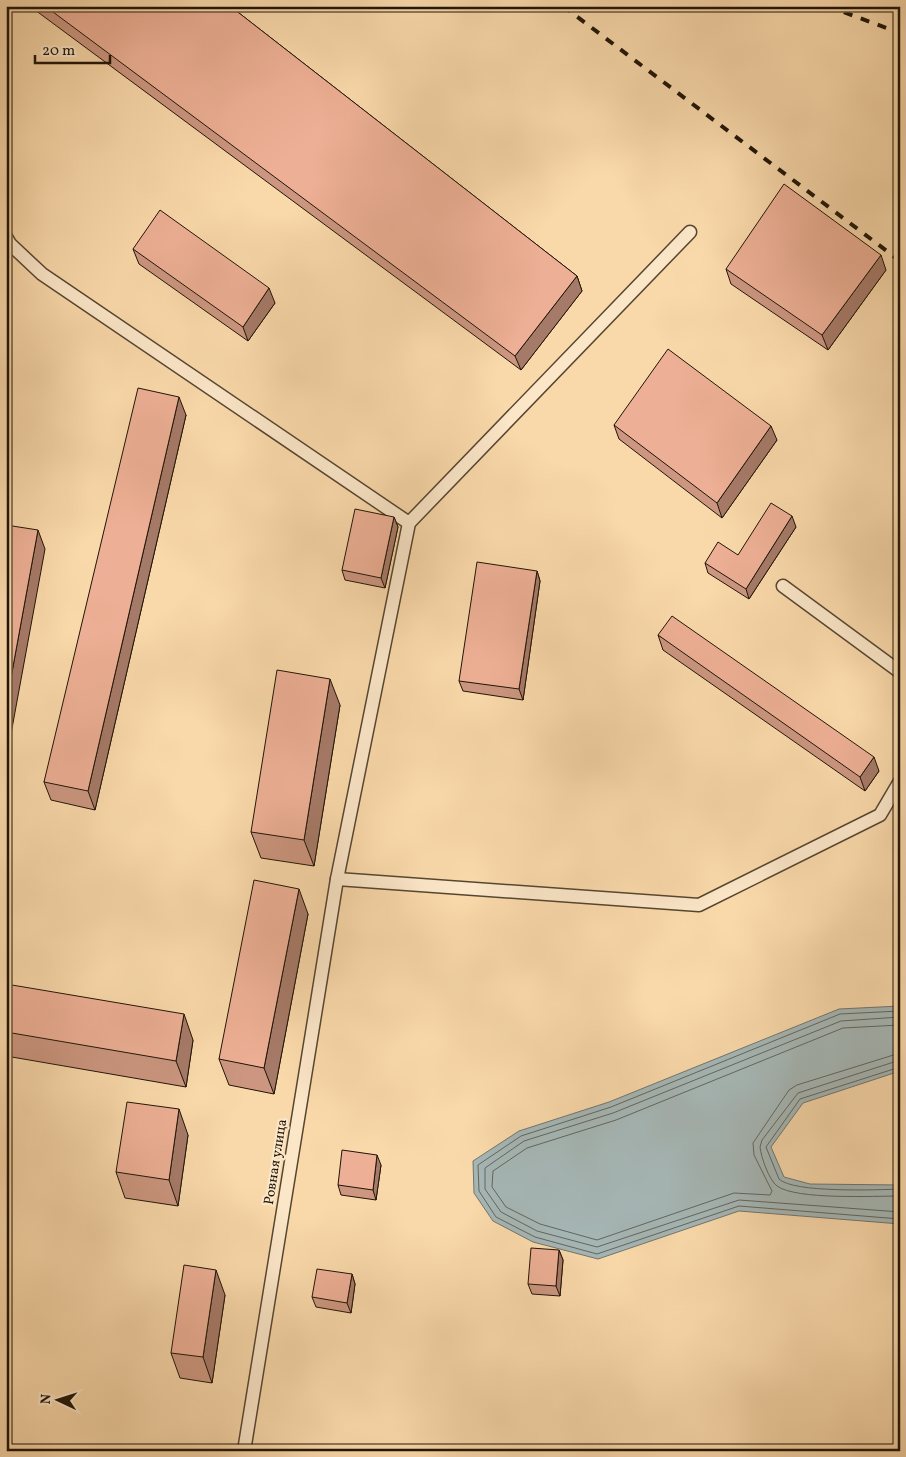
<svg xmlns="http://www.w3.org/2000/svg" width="906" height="1457" font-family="Vollkorn,serif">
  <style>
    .water { fill: #a5b6b5; stroke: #70766f }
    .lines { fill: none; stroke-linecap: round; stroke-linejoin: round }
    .shore { stroke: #62665e; stroke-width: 1 }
    .lane-casing { stroke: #564630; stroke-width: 15 }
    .lane { stroke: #fbe6c8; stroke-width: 12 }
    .rail { stroke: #201507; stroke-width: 4; stroke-dasharray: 9 9; stroke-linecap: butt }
    .wall { fill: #cc9680; stroke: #201507 }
    .shaded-wall { fill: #a67a68; stroke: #201507 }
    .building { fill: #edaf95; stroke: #201507 }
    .labels { text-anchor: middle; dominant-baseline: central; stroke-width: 4.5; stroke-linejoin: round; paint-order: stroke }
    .street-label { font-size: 14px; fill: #201507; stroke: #fbe6c8 }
  </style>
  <rect width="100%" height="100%" fill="#f9d8aa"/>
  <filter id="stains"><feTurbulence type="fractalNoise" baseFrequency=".004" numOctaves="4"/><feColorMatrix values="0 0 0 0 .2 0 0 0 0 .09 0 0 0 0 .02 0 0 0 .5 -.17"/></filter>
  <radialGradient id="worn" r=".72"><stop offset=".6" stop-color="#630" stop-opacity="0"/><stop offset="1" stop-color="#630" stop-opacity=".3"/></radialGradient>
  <path class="water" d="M900 1006V1071L803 1103 771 1147 784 1177 810 1184 900 1185V1224L739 1211 598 1259 533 1242 493 1221 474 1193 473 1161 519 1131 609 1102 839 1009Z"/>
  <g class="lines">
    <g class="shore">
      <path d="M900 1011 840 1014 611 1107 521 1136 478 1165 479 1191 496 1217 535 1237 597 1254 739 1206 900 1219"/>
      <path d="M900 1017 841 1021 613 1113 524 1141 485 1168V1189L501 1212 537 1231 597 1247 739 1200 900 1212"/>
      <path d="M900 1025 843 1028 616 1120 527 1148 493 1171 492 1187 506 1207 540 1224 597 1240 734 1193 770 1195 772 1191 754 1155 753 1143 789 1090 797 1085 900 1053"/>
      <path d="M900 1060 798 1093 762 1140 760 1147C761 1157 769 1180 777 1186 796 1200 874 1196 900 1196"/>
      <path d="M900 1067 800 1099 766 1147 779 1179C793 1193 877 1190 900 1189"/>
    </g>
    <defs>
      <g id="lane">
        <path d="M6 237 10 244 42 274 409 523"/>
        <path d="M783 586 900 672"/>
        <path d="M337 879 699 905 880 815 900 781"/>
        <path d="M244 1451 337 879 409 523 690 232"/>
      </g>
    </defs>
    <use href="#lane" class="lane-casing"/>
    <use href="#lane" class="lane"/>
    <g class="rail">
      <path d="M563 6 900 261"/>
      <path d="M827 6 900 33"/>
    </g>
  </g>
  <g class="wall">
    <path d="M34 6H230L577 276 582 291 521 370 35 10Z"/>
    <path d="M133 249 275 303 248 341 139 264Z"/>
    <path d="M726 269 886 270 828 350 731 284Z"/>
    <path d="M186 415 95 810 51 800 44 782Z"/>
    <path d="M614 425 777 440 722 518 619 439Z"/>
    <path d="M394 517 398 527 385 588 345 580 342 570Z"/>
    <path d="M796 527 749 599 708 573 705 563 738 555Z"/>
    <path d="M537 571 540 581 523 700 463 691 459 681Z"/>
    <path d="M658 635 879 771 865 791 663 650Z"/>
    <path d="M340 705 314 866 261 858 251 832Z"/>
    <path d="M308 914 274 1094 229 1085 219 1059Z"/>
    <path d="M6 984 193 1040 186 1087 6 1056Z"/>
    <path d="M188 1135 178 1206 125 1198 116 1172Z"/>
    <path d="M381 1165 376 1200 341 1195 338 1185Z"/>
    <path d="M559 1250 563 1260 560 1296 532 1294 528 1284Z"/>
    <path d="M352 1274 355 1284 351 1313 316 1307 312 1297Z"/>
    <path d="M225 1295 212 1383 180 1378 171 1353Z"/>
  </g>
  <g class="shaded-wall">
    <path d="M881 255 886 270 828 350 822 335Z"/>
    <path d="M577 276 582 291 521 370 515 356Z"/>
    <path d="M269 288 275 303 248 341 243 327Z"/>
    <path d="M179 397 186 415 95 810 88 791Z"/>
    <path d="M771 426 777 440 722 518 717 503Z"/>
    <path d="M792 516 796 527 749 599 746 589Z"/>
    <path d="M394 517 398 527 385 588 381 578Z"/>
    <path d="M38 530 45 549 6 761V705Z"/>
    <path d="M537 571 540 581 523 700 519 689Z"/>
    <path d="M330 679 340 705 314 866 304 840Z"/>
    <path d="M874 757 879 771 865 791 860 777Z"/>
    <path d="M299 889 308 914 274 1094 264 1068Z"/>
    <path d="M184 1014 193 1040 186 1087 176 1061Z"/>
    <path d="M179 1109 188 1135 178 1206 169 1180Z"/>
    <path d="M377 1155 381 1165 376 1200 373 1190Z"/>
    <path d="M559 1250 563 1260 560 1296 556 1286Z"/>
    <path d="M216 1270 225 1295 212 1383 203 1357Z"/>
    <path d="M352 1274 355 1284 351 1313 347 1303Z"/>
  </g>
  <g class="building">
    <path d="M45 6H230L577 276 515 356Z"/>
    <path d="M784 184 881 255 822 335 726 269Z"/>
    <path d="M160 210 269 288 243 327 133 249Z"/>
    <path d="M668 349 771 426 717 503 614 425Z"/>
    <path d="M138 388 179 397 88 791 44 782Z"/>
    <path d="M771 503 792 516 746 589 705 563 718 542 738 555Z"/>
    <path d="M355 509 394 517 381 578 342 570Z"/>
    <path d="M6 525 38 530 6 705Z"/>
    <path d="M477 562 537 571 519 689 459 681Z"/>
    <path d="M672 616 874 757 860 777 658 635Z"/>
    <path d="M277 670 330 679 304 840 251 832Z"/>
    <path d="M254 880 299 889 264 1068 219 1059Z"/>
    <path d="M6 984 184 1014 176 1061 6 1032Z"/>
    <path d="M127 1102 179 1109 169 1180 116 1172Z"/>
    <path d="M342 1150 377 1155 373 1190 338 1185Z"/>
    <path d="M531 1248 559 1250 556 1286 528 1284Z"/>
    <path d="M184 1265 216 1270 203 1357 171 1353Z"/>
    <path d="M317 1269 352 1274 347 1303 312 1297Z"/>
  </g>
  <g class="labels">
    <g class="street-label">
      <text transform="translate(276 1162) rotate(-81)">Ровная улица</text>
    </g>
  </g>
  <rect width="906" height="1457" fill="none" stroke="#f9d8aa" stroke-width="25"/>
  <rect x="8" y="8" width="891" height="1442" fill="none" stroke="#201507" stroke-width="2.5"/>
  <rect x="12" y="12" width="881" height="1432" fill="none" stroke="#201507"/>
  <g transform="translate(58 1400) rotate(274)" stroke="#fbe6c8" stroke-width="4" paint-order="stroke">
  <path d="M0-4L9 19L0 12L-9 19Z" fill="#201507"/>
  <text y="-8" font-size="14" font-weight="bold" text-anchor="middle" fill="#201507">N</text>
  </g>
  <path d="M35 55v8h75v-8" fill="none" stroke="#201507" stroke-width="2.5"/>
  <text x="42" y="55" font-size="15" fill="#201507" stroke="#fbe6c8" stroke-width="4" paint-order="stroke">20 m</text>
  <rect width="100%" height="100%" filter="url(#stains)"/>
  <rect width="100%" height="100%" fill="url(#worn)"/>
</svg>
